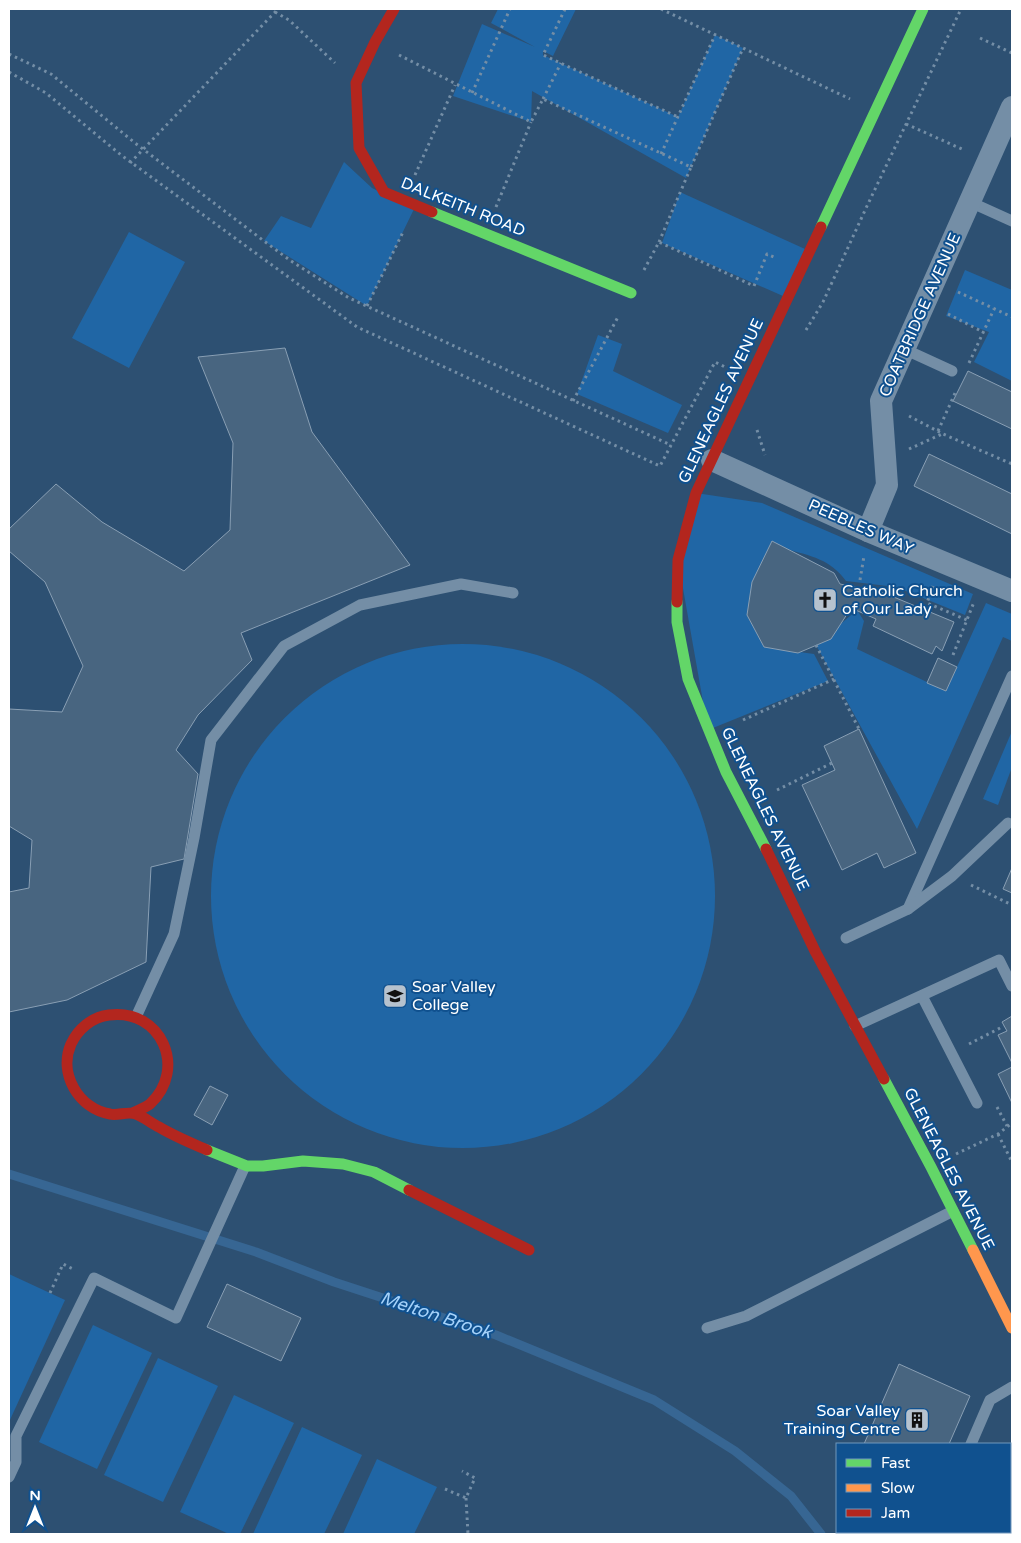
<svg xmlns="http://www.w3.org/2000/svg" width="1021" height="1543" font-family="'Varela Round',sans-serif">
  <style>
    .green { fill: #2066a5 }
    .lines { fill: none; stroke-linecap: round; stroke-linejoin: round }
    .stream { stroke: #376693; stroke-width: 9 }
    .building { fill: #486580; stroke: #899fb4 }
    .path { stroke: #748ea6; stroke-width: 3; stroke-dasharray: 2.5 4; stroke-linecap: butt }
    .lane { stroke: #748ea6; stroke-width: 11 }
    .street { stroke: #748ea6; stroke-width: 22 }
    .fast { stroke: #63d668; stroke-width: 11 }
    .slow { stroke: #ff974d; stroke-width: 11 }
    .jam { stroke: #b3261e; stroke-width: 11 }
    .labels { text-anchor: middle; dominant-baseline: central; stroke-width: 4; stroke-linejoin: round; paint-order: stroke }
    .street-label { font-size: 16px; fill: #fff; stroke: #10518f }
    .poi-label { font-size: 16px; fill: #fff; stroke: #10518f; text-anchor: start }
    .water-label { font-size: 18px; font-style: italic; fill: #a5d2fa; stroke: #10518f }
  </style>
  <rect width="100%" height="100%" fill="#2d5072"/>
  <g class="green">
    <path d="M498 9H576L553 56 543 51V55L678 117 715 35 743 48 686 178 532 91 531 122 453 96 482 24 535 47 491 23Z"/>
    <path d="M344 162 372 188 414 209 367 306 264 241 281 216 311 228Z"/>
    <path d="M680 192 805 249 783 296 662 243Z"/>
    <path d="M129 232 185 262 129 368 72 338Z"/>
    <path d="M965 270 1012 290V381L974 362 989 332 946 316Z"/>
    <path d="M598 335 622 344 613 371 682 405 668 433 577 394Z"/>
    <path d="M696 493 762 503 973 594 965 615 896 587 846 581C830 559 811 556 786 549L758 576 747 615 764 647 814 654 828 681 708 730 678 560Z"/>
    <path d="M986 603 1012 614V641L1003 637 917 829 816 645 857 610 864 621 857 649 946 691Z"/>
    <circle cx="463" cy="896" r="252"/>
    <path d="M1012 731V767L998 805 983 799Z"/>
    <path d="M9 1274 65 1300 9 1422Z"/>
    <path d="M93 1325 152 1353 97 1469 39 1442Z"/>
    <path d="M158 1358 218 1386 163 1502 104 1475Z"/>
    <path d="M234 1395 294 1423 240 1534H229L180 1512Z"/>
    <path d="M302 1427 362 1455 324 1534H253Z"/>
    <path d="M377 1459 437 1487 414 1534H343Z"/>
  </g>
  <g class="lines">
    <path class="stream" d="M9 1174 256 1252 334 1282 496 1335 654 1400 735 1451 791 1496 821 1534"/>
  </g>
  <g class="building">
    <path d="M285 348 312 432 410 565 241 633 252 660 198 715 176 750 198 774 184 859 151 867 146 962 67 1000 9 1012V892L29 888 32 840 9 826V709L62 712 83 666 45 582 9 551V529L56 484 102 522 184 571 230 530 233 443 198 357Z"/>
    <path d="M968 371 1012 392V429L953 401Z"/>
    <path d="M929 454 1012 494V534L914 486Z"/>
    <path d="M772 541 834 573 840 584 884 593 954 622 942 651 936 646 932 654 873 626 876 619 851 608 831 639 798 653 764 647 747 615 752 582Z"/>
    <path d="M938 658 957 667 946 691 927 683Z"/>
    <path d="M859 729 916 853 884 868 877 853 842 870 802 785 835 770 824 746Z"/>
    <path d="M1012 868V893L1003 889Z"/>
    <path d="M1012 1016V1063L998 1035 1007 1031 1002 1022Z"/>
    <path d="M1012 1067V1103L998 1074Z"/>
    <path d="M210 1086 228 1095 212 1125 194 1115Z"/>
    <path d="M227 1284 301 1318 281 1361 207 1327Z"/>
    <path d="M899 1364 970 1396 949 1444H864Z"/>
    <path d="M919 1532H978L977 1534H918Z"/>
  </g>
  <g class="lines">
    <g class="path">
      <path d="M565 9 543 55 678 117"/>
      <path d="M661 9 850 99"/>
      <path d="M275 12 289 20 335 63"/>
      <path d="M980 38 1012 53"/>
      <path d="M9 54 51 74 135 143 264 241 291 261 349 298 671 445"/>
      <path d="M399 55 531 122 543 99 691 167 659 242"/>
      <path d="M9 72 46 93 121 155 357 327 660 466 715 362 725 367"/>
      <path d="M472 93 510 9"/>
      <path d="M543 99 561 63"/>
      <path d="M906 124 964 150"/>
      <path d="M661 154 715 35"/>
      <path d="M130 163 278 9"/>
      <path d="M691 167 743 48"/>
      <path d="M415 175 455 85"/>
      <path d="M496 207 531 122"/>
      <path d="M644 270 659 242 754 286 767 254 776 258"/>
      <path d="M958 292 1012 317"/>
      <path d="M367 306 404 230"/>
      <path d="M948 314 983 332"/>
      <path d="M806 330 823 302 867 206 961 9"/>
      <path d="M969 363 994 309"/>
      <path d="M573 401 618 317"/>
      <path d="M909 416 943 434 1012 464"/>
      <path d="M757 430 765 455"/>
      <path d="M938 431 956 391"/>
      <path d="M909 449 942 434"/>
      <path d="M860 580 864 556"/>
      <path d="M933 586 927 603 967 620"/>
      <path d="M816 645 859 729"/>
      <path d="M953 655 974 602"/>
      <path d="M743 720 834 679"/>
      <path d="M777 790 832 763"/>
      <path d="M971 885 1012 905"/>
      <path d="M969 1044 1004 1026"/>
      <path d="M997 1107 1007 1126"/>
      <path d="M998 1134 1012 1162"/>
      <path d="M956 1154 998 1134 1012 1123"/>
      <path d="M50 1293 63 1264 75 1270"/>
      <path d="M445 1489 466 1498 475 1478 462 1471"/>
      <path d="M466 1498 468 1534"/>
    </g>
    <g class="lane">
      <path d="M970 202 1012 221"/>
      <path d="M904 349 952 371"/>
      <path d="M908 909 1012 676"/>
      <path d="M846 938 908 909 952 876 1008 823"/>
      <path d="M922 996 977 1103"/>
      <path d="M136 1017 174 934 194 838 211 740 284 646 360 605 461 584 513 593"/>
      <path d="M855 1026 999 960 1012 986"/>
      <path d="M707 1328 746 1316 953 1211"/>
      <path d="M971 1444 990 1400 1012 1387"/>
      <path d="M9 1477 16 1462V1436L94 1278 176 1318 245 1166"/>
    </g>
    <g class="street">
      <path d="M712 460 868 531 1012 591"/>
      <path d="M868 531 887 485 881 401 1012 107"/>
    </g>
    <g class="fast">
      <path d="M432 212 631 293"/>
      <path d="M821 227 923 9"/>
      <path d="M677 602V622L688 679 726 772 766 849"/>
      <path d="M884 1079 931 1167 973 1250"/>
      <path d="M207 1150 247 1166H263L303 1161 343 1164 374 1172 409 1190"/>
    </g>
    <path class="slow" d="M973 1250 1012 1328"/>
    <g class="jam">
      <path d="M394 9 375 42 356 83 359 148 384 192 432 212"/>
      <path d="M677 602 678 560 696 493 821 227"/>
      <path d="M766 849 816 953 884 1079"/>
      <path d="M133 1113C138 1110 145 1108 150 1104 188 1069 161 1008 109 1015 92 1017 78 1029 71 1044 58 1074 79 1109 110 1114 118 1116 127 1111 136 1114 144 1117 151 1123 159 1127 174 1136 191 1143 207 1150"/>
      <path d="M409 1190 529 1250"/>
    </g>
  </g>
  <defs>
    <symbol id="church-square" viewBox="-11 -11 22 22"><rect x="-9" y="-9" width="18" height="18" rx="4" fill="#b6c2ce" stroke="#10518f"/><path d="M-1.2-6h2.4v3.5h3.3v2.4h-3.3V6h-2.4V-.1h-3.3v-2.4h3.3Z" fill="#111"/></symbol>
    <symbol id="school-square" viewBox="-11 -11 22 22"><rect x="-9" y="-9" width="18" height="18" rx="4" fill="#b6c2ce" stroke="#10518f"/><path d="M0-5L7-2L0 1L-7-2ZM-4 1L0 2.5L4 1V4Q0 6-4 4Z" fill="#111"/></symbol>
    <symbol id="building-square" viewBox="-11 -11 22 22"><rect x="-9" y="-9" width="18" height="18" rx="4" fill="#b6c2ce" stroke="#10518f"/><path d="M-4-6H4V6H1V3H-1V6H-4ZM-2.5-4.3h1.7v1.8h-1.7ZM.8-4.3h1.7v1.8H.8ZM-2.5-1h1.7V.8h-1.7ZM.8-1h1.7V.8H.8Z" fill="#111"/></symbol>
  </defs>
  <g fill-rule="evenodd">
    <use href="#church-square" x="811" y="586" width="28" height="28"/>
    <use href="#school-square" x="381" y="982" width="28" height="28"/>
    <use href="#building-square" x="903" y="1406" width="28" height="28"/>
  </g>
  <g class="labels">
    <g class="street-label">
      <text transform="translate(463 207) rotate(22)">DALKEITH ROAD</text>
      <text transform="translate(920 315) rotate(-66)">COATBRIDGE AVENUE</text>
      <text transform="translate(721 401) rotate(-65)">GLENEAGLES AVENUE</text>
      <text transform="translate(861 527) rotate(24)">PEEBLES WAY</text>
      <text transform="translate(765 809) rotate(64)">GLENEAGLES AVENUE</text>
      <text transform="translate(949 1169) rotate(63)">GLENEAGLES AVENUE</text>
    </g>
    <g class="poi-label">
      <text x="842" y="591">Catholic Church<tspan x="842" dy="18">of Our Lady</tspan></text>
      <text x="412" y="987">Soar Valley<tspan x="412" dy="18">College</tspan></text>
      <text x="900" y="1411" text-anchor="end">Soar Valley<tspan x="900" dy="18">Training Centre</tspan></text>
    </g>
    <g class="water-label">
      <text transform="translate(436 1315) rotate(18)">Melton Brook</text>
    </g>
  </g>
  <rect width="1021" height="1543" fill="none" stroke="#ffffff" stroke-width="20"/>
  <rect x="836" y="1443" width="175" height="90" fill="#10518f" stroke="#7097bc"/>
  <rect x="846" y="1459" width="25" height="8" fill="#63d668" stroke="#7097bc"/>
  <text x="881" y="1468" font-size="15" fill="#ffffff">Fast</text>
  <rect x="846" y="1484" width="25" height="8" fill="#ff974d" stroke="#7097bc"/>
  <text x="881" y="1493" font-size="15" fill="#ffffff">Slow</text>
  <rect x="846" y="1509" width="25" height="8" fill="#b3261e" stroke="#7097bc"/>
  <text x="881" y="1518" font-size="15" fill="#ffffff">Jam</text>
  <g transform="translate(35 1508)" stroke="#10518f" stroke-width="4" paint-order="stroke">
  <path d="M0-4L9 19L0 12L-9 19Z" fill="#ffffff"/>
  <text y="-8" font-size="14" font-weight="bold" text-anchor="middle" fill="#ffffff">N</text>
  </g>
</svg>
